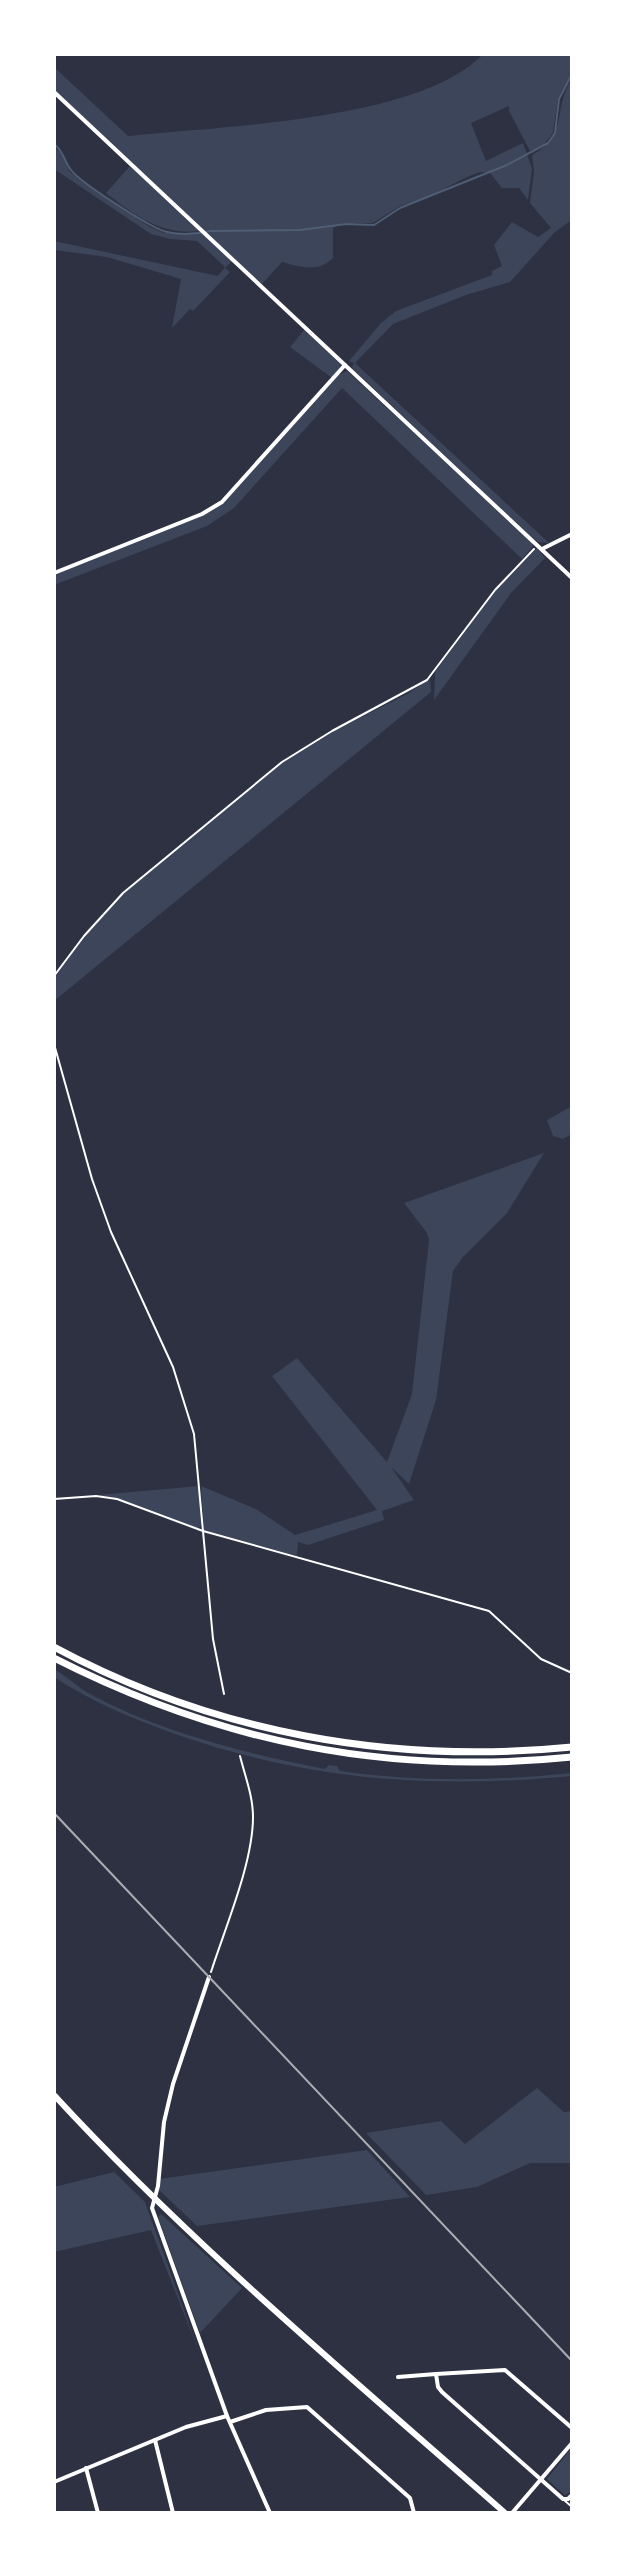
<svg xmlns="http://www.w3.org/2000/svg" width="626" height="2567" font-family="'Noto Sans',sans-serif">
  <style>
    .green { fill: #3c4559 }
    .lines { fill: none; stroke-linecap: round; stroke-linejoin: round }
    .stream { stroke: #4f5d75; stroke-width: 2 }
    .path { stroke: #fff; stroke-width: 2 }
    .service { stroke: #fff; stroke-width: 2 }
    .minor { stroke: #fff; stroke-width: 4 }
    .secondary { stroke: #fff; stroke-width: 6 }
    .trunk { stroke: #fff; stroke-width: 7 }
    .tram { stroke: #abadb3; stroke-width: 2 }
  </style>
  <rect width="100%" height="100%" fill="#2d3142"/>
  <g class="green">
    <path d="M483 54H572V73L558 98 553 133 543 146 530 151 509 111V106L471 123 486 161 523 143 532 168 528 200 519 188H502L490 173 480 172 467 177 430 196 400 206 373 223H344L333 228V258C318 273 301 267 282 262L261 285 54 90V67L128 136C219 126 420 121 483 54Z"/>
    <path d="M572 78V220L555 232 510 282 466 295 393 324 355 363 549 543 538 542 531 537 352 368 354 363 349 361 381 323 396 311 492 275V271L502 266 494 245 512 222 538 237 551 228 530 203 534 172 532 155C569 135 552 110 572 78Z"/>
    <path d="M54 147 61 153 69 171 78 178 150 227 164 233 203 234 232 261 225 268 230 272 193 311 190 309 172 328 181 279 107 257 54 250V241L218 276 225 267 197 241 170 239 151 234 54 169Z"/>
    <path d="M130 166 199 231C162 236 134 215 106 193Z"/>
    <path d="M305 329 340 362 341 366 332 378 290 347Z"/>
    <path d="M347 371 532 542 533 546 522 559 342 388 234 508 207 526 54 585V574L202 515 223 503 336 376Z"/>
    <path d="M537 548 545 558 511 593 434 700 435 672 495 591Z"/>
    <path d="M430 678 431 692 54 1001V978L85 936 124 893 282 762 332 732 409 693Z"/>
    <path d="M572 1106V1134L563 1139 553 1136 547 1120Z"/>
    <path d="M544 1153 507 1213 463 1257 453 1271 436 1400 409 1484 391 1467 414 1500 382 1511 384 1520 308 1545 298 1542 297 1556 204 1531 201 1486 256 1509 295 1535 377 1510 272 1376 297 1358 387 1462 412 1394 429 1240 427 1233 404 1203Z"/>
    <path d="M199 1486 202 1524 198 1529 130 1503 98 1495Z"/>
    <path d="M54 1669C67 1676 77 1687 90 1694 162 1733 245 1753 325 1769L329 1765 337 1766 340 1771C417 1782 494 1781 572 1773V1776C431 1789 310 1781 175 1734 134 1719 91 1702 54 1677Z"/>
    <path d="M537 2088 564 2112 572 2111V2163H530L477 2187 426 2195 366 2133 441 2121 465 2144Z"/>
    <path d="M367 2150 410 2197 197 2226 159 2190V2179Z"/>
    <path d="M114 2172 145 2202 199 2352 151 2230 54 2252V2187Z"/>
    <path d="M161 2214 242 2288 200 2333 158 2217Z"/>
    <path d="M572 2447V2491L565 2495 547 2479Z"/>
  </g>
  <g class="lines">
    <path class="stream" d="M54 144C64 151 64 162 71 170 81 183 152 229 167 232 181 235 197 234 211 231L300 230 346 224 374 225 400 208 507 165 548 143 555 133 559 99 572 74"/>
    <g class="path">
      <path d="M54 976 84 936 123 893 282 762 332 731 427 680 495 590 534 549"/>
      <path d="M54 1044 92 1179 111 1232 173 1367 194 1434 213 1639 224 1694"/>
      <path d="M54 1499 96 1496 117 1499 203 1531 489 1611 541 1659 572 1673"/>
      <path d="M211 1972C225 1928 253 1863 253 1817 253 1796 245 1776 240 1756"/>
    </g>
    <path class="service" d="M564 2500 572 2507"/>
    <g class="minor">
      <path d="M54 92 572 578"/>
      <path d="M542 549 572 534"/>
      <path d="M54 573 202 514 222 502 345 365"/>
      <path d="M209 1977 173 2084 164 2122 158 2186 152 2208 227 2416 270 2513"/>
      <path d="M398 2377 436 2374"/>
      <path d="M230 2422 266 2410 307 2407 410 2498 414 2513"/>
      <path d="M572 2428 505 2370 436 2374 438 2387 442 2392 563 2499H568L572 2495"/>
      <path d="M155 2440 173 2513"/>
      <path d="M86 2468 98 2513"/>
      <path d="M54 2482 186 2427 227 2416"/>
      <path d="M512 2513 572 2443"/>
    </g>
    <path class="secondary" d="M54 2095C193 2246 352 2378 505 2513"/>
    <g class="trunk">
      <path d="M54 1647C214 1733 392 1765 572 1747"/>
      <path d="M54 1658C219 1742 387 1776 572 1757"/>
    </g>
    <path class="tram" d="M54 1813 572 2361"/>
  </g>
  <rect width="626" height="2567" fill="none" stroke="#ffffff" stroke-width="112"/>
</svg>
